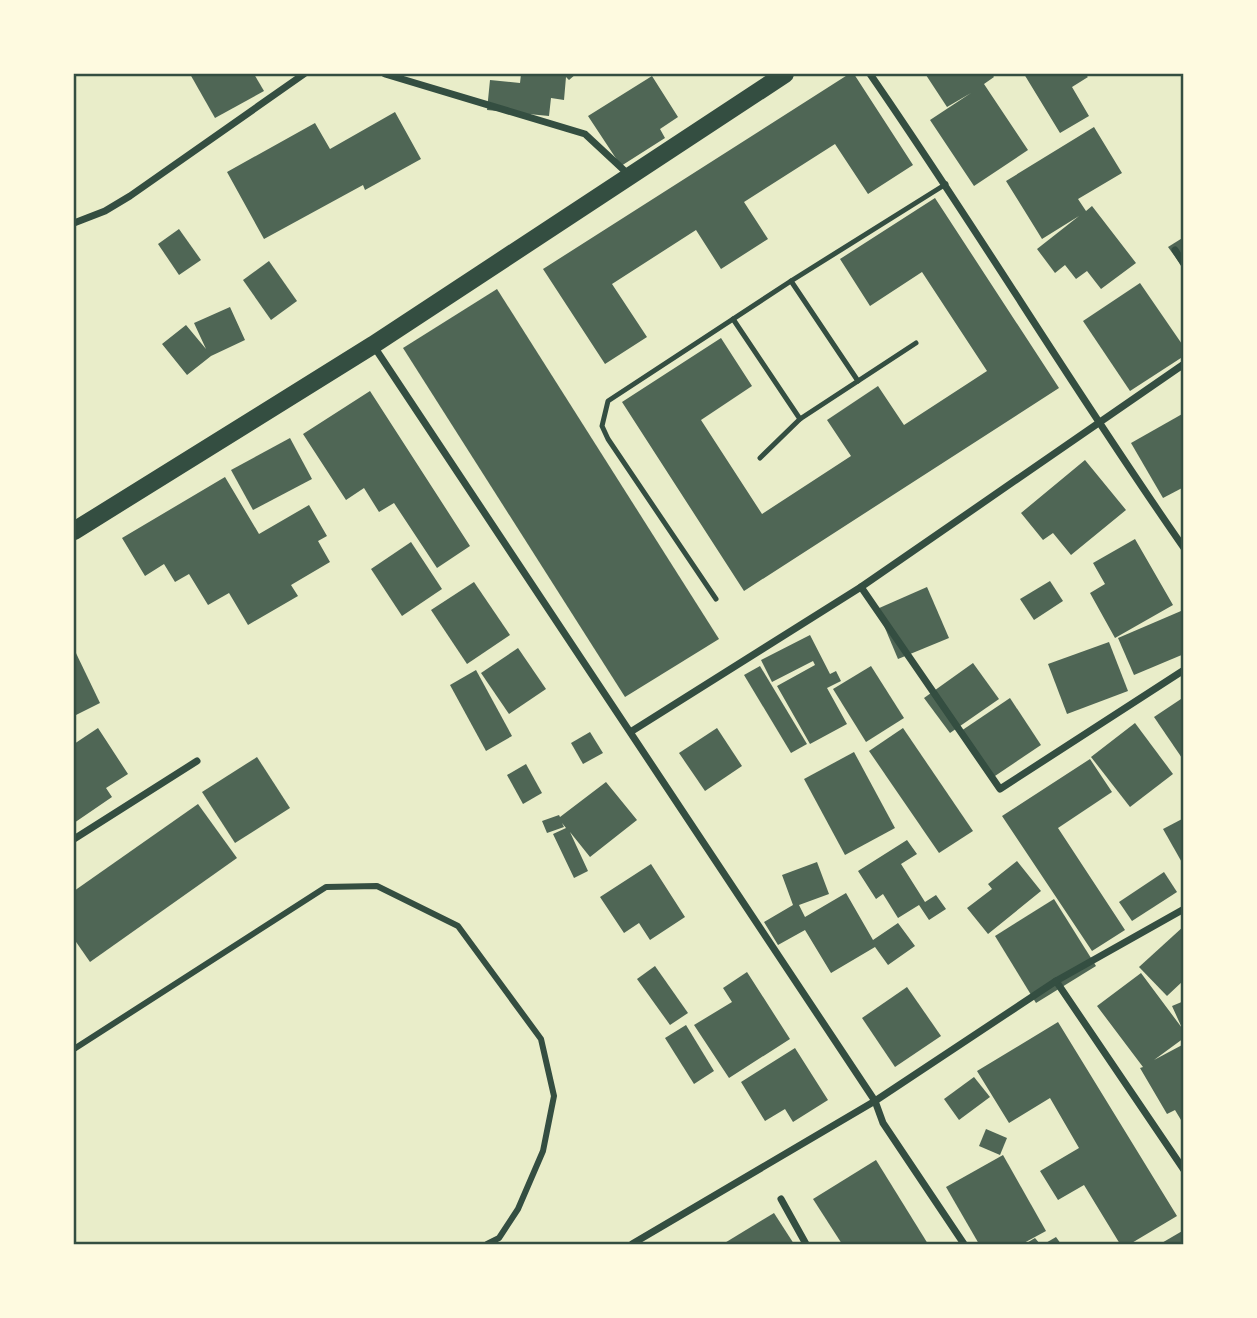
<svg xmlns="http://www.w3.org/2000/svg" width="1257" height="1318" font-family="'Exo 2',sans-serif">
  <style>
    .building { fill: #4f6655 }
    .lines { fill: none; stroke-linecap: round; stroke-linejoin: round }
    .service { stroke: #344e41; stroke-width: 5 }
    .pedestrian { stroke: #344e41; stroke-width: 6 }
    .minor { stroke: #344e41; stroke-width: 7 }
    .primary { stroke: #344e41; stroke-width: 18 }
    .neatline { fill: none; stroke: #344e41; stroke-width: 2.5 }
  </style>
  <rect width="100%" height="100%" fill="#e9edc9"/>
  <g class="building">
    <path d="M190 74H254L264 91 215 118Z"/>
    <path d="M521 74H576L569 80 566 77 564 100 551 98 549 116 487 110 490 80 520 83Z"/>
    <path d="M849 74H854L913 165 868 194 835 144 744 202 768 239 721 269 696 230 612 284 647 337 605 364 543 269Z"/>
    <path d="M930 74H992L994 77 984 84 1028 150 974 186 930 120 971 93 947 107 926 75Z"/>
    <path d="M1024 74H1085L1088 77 1072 87 1089 116 1060 133Z"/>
    <path d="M652 76 678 117 660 129 665 138 621 166 588 116Z"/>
    <path d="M395 112 421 159 365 190 363 185 264 239 227 172 315 123 330 149Z"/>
    <path d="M1094 127 1122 173 1078 199 1086 211 1092 206 1136 263 1101 289 1087 271 1076 279 1065 265 1055 273 1037 249 1079 216 1042 239 1006 181Z"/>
    <path d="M935 198 1059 388 744 591 622 402 721 338 752 386 701 420 762 514 851 456 827 420 878 386 904 425 987 371 922 272 870 306 840 259Z"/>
    <path d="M179 229 201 260 179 275 158 244Z"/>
    <path d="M1184 237V269L1168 247Z"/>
    <path d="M269 261 297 301 271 320 243 280Z"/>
    <path d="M1140 283 1184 347V356L1130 391 1083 321Z"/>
    <path d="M497 289 719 639 625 697 403 348Z"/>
    <path d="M230 307 245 340 211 356 187 375 162 344 186 325 206 349 194 323Z"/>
    <path d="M370 391 470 546 437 568 394 503 379 512 364 488 346 500 303 434Z"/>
    <path d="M1184 413V487L1163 498 1131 443Z"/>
    <path d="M290 438 312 479 253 510 231 470Z"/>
    <path d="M1085 460 1126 510 1071 555 1053 533 1043 540 1021 513Z"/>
    <path d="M225 477 259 534 309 505 327 536 318 541 330 562 291 585 298 596 248 625 229 593 208 605 189 574 175 582 164 564 145 576 122 538Z"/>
    <path d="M1135 539 1173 605 1115 638 1090 593 1105 584 1093 563Z"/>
    <path d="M411 542 442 589 402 616 371 569Z"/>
    <path d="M1050 581 1063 601 1034 620 1020 599Z"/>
    <path d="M474 582 510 635 467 664 431 610Z"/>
    <path d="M927 587 949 638 898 659 877 609Z"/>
    <path d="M1181 611 1184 654 1134 675 1118 638Z"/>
    <path d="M810 635 830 674 836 671 841 681 827 688 847 724 810 744 777 686 815 665 813 661 772 682 761 660Z"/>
    <path d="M1109 642 1128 691 1067 714 1048 664Z"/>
    <path d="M518 648 546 689 509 714 481 673Z"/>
    <path d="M74 649 100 703 74 716Z"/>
    <path d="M973 663 999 699 950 733 924 698Z"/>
    <path d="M760 666 807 744 791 753 744 675Z"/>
    <path d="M871 666 904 718 866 742 833 689Z"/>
    <path d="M476 670 512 736 486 751 450 685Z"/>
    <path d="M1184 697V761L1154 717Z"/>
    <path d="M1010 698 1041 745 992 778 961 731Z"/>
    <path d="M1135 723 1173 774 1130 807 1091 757Z"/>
    <path d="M98 728 128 774 106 788 112 797 74 823V744Z"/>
    <path d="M717 728 742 766 705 791 679 753Z"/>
    <path d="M903 728 973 831 939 853 869 751Z"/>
    <path d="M590 732 603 753 583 764 571 743Z"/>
    <path d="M854 752 895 828 845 855 804 779Z"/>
    <path d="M257 757 290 808 235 843 202 792Z"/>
    <path d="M1090 759 1112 792 1058 828 1125 930 1092 951 1002 816Z"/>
    <path d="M526 764 542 793 523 804 507 775Z"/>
    <path d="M606 782 637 820 590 857 570 832 588 871 574 878 553 834 566 828 562 823 564 827 547 833 542 821 559 815 560 817Z"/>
    <path d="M198 804 237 858 90 962 74 939V891Z"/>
    <path d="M1184 818V866L1163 829Z"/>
    <path d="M907 840 917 854 901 864 925 902 936 895 946 909 929 920 919 905 898 918 883 894 876 899 858 871Z"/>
    <path d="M1017 861 1041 891 988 934 967 908 992 889 988 884Z"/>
    <path d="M817 862 829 894 799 905 805 917 846 893 873 940 898 923 915 946 888 965 875 947 831 973 805 930 778 945 764 922 793 905 782 875Z"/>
    <path d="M651 864 685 917 650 940 639 923 624 933 600 897Z"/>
    <path d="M1164 872 1177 892 1132 921 1119 902Z"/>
    <path d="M1054 899 1096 966 1036 1003 995 936Z"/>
    <path d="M1184 926V980L1167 996 1139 967Z"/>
    <path d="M655 966 688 1013 670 1025 637 979Z"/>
    <path d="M747 972 790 1039 729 1078 694 1025 732 1002 723 988Z"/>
    <path d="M1141 973 1182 1028 1172 1006 1184 1001V1038L1154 1060 1184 1044V1125L1175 1110 1167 1114 1140 1068 1143 1067 1097 1006Z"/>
    <path d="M907 987 941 1036 895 1067 862 1018Z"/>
    <path d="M1058 1022 1177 1216 1130 1244H1120L1084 1185 1058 1200 1040 1171 1079 1148 1050 1098 1009 1123 977 1071Z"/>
    <path d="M686 1025 714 1071 694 1084 665 1038Z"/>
    <path d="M795 1048 828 1100 793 1122 785 1109 765 1121 741 1082Z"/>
    <path d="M974 1077 990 1097 959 1120 944 1099Z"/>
    <path d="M986 1129 1007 1138 1000 1155 979 1146Z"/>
    <path d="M1003 1155 1046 1231 1022 1244H979L946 1187Z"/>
    <path d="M876 1160 928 1244H842L813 1199Z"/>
    <path d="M774 1213 794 1244H723Z"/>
    <path d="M1184 1230V1244H1160Z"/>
    <path d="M1056 1237 1061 1244H1044Z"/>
    <path d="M1035 1238 1040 1244H1025Z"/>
  </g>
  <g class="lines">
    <g class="service">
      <path d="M791 281 858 381"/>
      <path d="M733 319 800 419"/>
      <path d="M760 458 800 419 916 343"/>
      <path d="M716 599 608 439 602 426 608 401 791 281 946 184"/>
    </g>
    <path class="pedestrian" d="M74 1049 326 887 377 886 458 926 541 1039 554 1096 543 1151 518 1209 499 1238 487 1244"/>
    <g class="minor">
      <path d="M385 74 585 134 628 174"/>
      <path d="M870 74C978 230 1075 392 1184 548"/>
      <path d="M74 223 105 211 130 196 304 74"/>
      <path d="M1175 250 1184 264"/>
      <path d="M373 345 875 1101 883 1123 964 1244"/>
      <path d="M861 587 1000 789 1184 670"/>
      <path d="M632 731 861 587 1184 364"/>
      <path d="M74 839 197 761"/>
      <path d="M1056 981 1184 1170"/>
      <path d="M781 1199 806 1244"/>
      <path d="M632 1244 875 1101 1056 981 1184 909"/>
    </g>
    <path class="primary" d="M74 531 373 345 785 74"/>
  </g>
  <rect width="1257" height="1318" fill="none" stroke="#fefae0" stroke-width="150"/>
  <rect x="75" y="75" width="1107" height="1168" class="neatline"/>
</svg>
